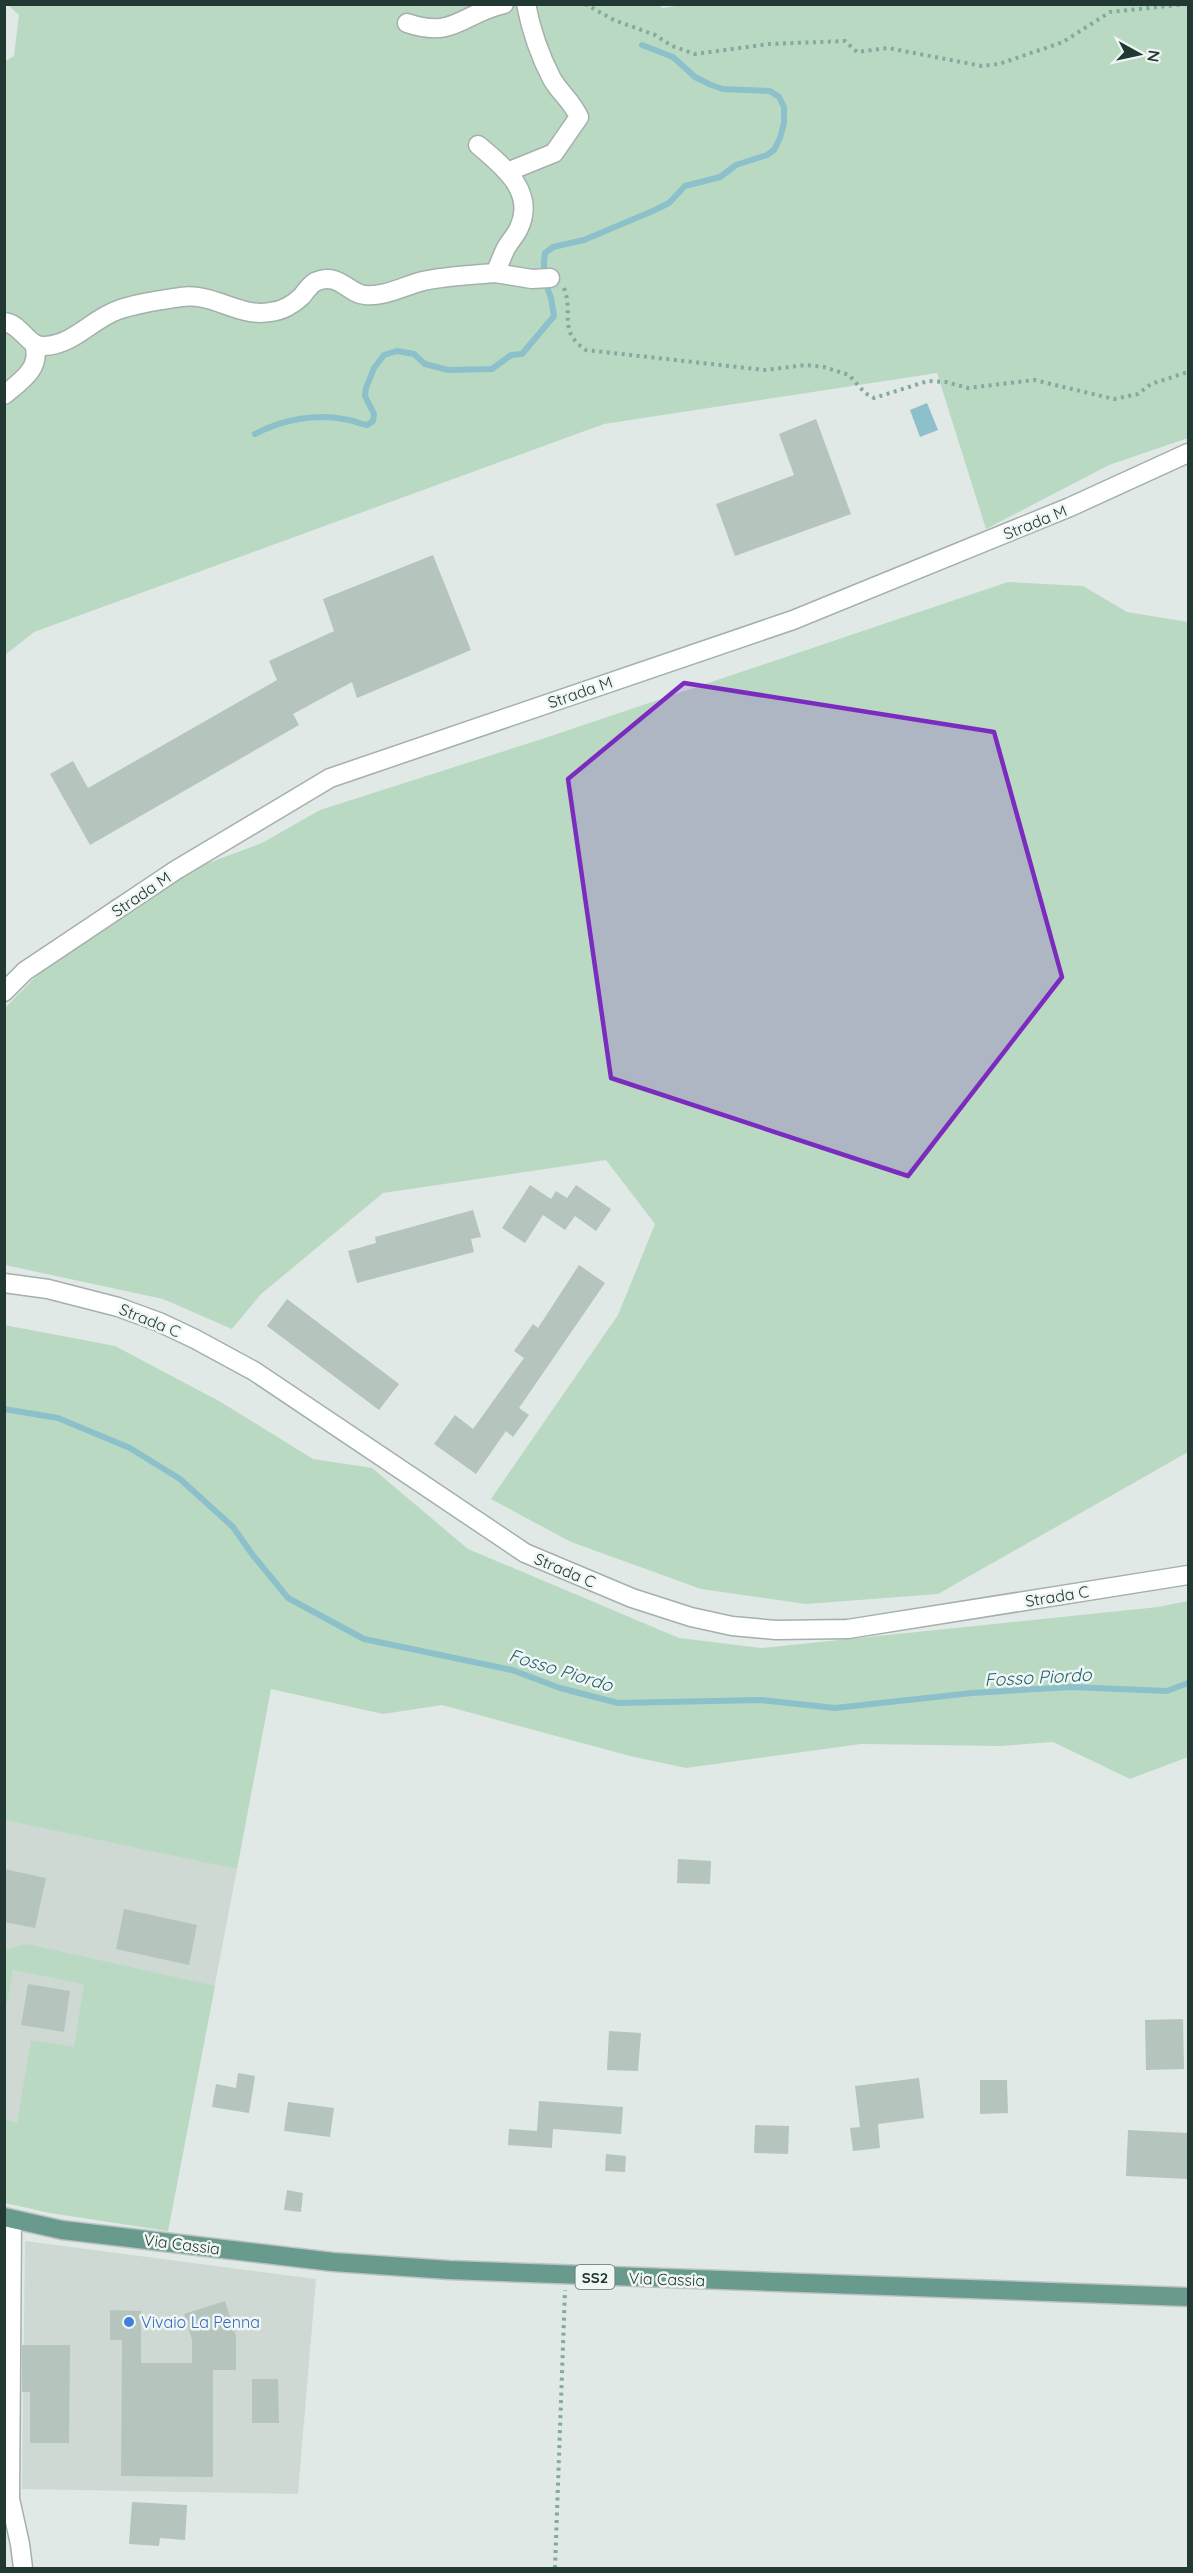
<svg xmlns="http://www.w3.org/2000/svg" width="1193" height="2573" font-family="Quicksand,sans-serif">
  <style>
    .built { fill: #ced9d4 }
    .green { fill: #bad9c3 }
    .water { fill: #8cc0ca }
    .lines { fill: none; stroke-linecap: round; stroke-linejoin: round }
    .stream { stroke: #8cc0ca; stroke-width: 6 }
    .building { fill: #b6c4be }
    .minor-casing { stroke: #a3b0ac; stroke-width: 21 }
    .major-casing { stroke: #bdc3c2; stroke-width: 21 }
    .path { stroke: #83aa9e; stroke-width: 4; stroke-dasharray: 3 4.5; stroke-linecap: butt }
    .minor { stroke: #fff; stroke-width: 18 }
    .major { stroke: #689b8e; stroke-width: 18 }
    .marked { fill: #7b2cbf; fill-opacity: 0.2; stroke: #7b2cbf; stroke-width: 4.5; stroke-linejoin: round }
    .shop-dot { fill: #3f7fe0; stroke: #f0f6f3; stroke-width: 2 }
    .labels { text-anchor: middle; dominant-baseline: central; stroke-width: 5; stroke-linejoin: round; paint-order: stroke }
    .shield { fill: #f0f6f3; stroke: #60716c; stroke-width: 1.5 }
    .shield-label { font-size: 15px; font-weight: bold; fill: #223832 }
    .street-label { font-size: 16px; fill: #223832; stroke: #f0f6f3 }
    .shop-label { font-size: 16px; fill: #366cbe; stroke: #f0f6f3; text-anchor: start }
    .water-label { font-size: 18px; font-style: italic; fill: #22616e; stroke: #f0f6f3 }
  </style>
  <rect width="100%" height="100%" fill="#e0e9e5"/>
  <g class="built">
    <path d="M5 1815 237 1869 168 2231 5 2203Z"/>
    <path d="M25 2241 316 2279 298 2494 22 2489Z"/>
  </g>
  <g class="green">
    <path d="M656 4 663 8 688 4 1188 5V438L1109 465 986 529 937 373 604 424 34 632 5 655 4 62 14 56 19 15 8 5Z"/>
    <path d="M1008 582 1083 586 1127 612 1188 622V1452L938 1594 806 1604 701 1589 571 1542 491 1499 618 1315 655 1224 606 1160 383 1193 261 1294 232 1329 163 1299 5 1265V1008L112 899 262 843 320 810 542 739Z"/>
    <path d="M4 1325 115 1346 219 1401 313 1459 372 1468 468 1549 679 1638 761 1648 1158 1607 1188 1601V1757L1130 1779 1053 1742 1001 1746 861 1744 686 1768 630 1756 442 1705 383 1714 271 1689 237 1869 5 1820Z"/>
    <path d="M27 1944 215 1986 168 2231 50 2213 5 2203V2119L17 2123 31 2040 74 2047 84 1984 13 1970 5 2015V1950Z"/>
  </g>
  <path class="water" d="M927 403 938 430 920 437 910 410Z"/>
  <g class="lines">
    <g class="stream">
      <path d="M255 434C283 419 317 413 349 420 355 421 360 424 367 425L373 421 374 414 365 396 366 388 374 368 384 355 397 351 414 354 425 364 448 370 492 369 511 355 522 354 554 316 551 298 544 279V261L545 253 553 247 584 240 655 210 669 203 685 186 720 177 736 165 767 155 774 150 780 138 784 123V107L779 97 770 91 723 89 711 85 695 77 673 57 642 45"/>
      <path d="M4 1409 58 1418 130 1448 180 1479 233 1527 252 1554 288 1598 364 1639 512 1670 560 1688 618 1703 761 1700 835 1708 972 1693 1071 1687 1167 1691 1188 1683"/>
    </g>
  </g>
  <g class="building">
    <path d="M816 419 851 514 735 556 716 504 794 475 779 434Z"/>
    <path d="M433 555 471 650 357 698 352 682 293 714 299 725 90 845 50 774 73 761 88 788 277 680 269 661 334 631 323 599Z"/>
    <path d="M530 1185 551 1199 556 1191 567 1198 576 1185 611 1209 596 1231 575 1216 565 1230 543 1215 525 1243 502 1228Z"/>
    <path d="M473 1210 481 1237 471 1239 474 1252 357 1283 348 1251 376 1243 375 1237Z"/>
    <path d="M579 1265 605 1283 519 1408 529 1415 513 1437 506 1431 476 1474 434 1444 455 1415 473 1429 524 1358 514 1351 533 1324 538 1328Z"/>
    <path d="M287 1299 399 1384 379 1410 267 1326Z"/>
    <path d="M678 1859 711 1861 710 1884 677 1883Z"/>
    <path d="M4 1869 46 1878 35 1928 4 1922Z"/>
    <path d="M124 1909 197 1925 189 1965 116 1949Z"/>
    <path d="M28 1984 70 1991 64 2032 21 2025Z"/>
    <path d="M1183 2019 1184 2069 1146 2070 1145 2020Z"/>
    <path d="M609 2031 641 2033 638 2071 607 2070Z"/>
    <path d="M238 2073 255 2076 249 2113 212 2107 216 2084 236 2088Z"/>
    <path d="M919 2078 924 2118 878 2124 880 2148 853 2151 850 2128 860 2127 855 2086Z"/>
    <path d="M980 2080H1007L1008 2113 980 2114Z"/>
    <path d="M539 2101 623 2107 621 2134 553 2129 552 2148 508 2145 509 2129 537 2131Z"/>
    <path d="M288 2102 334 2108 330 2137 284 2131Z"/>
    <path d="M755 2125 789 2126 788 2154 754 2153Z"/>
    <path d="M1128 2130 1188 2133V2179L1126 2176Z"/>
    <path d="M606 2154 626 2156 625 2172 605 2171Z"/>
    <path d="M287 2190 303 2193 301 2212 284 2210Z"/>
    <path d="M225 2301 236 2336V2370H213V2477L121 2476 122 2340H110V2310L141 2311V2363H192V2340L184 2314Z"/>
    <path d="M22 2345H70L69 2443H30V2392H22Z"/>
    <path d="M252 2379H278L279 2423H252Z"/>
    <path d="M132 2502 187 2505 185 2540 160 2538 159 2546 129 2544Z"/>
  </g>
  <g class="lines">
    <defs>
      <g id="minor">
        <path d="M407 23C454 39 461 14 504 4"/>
        <path d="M507 172 554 153 579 117C571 100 560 93 552 79 540 56 531 30 526 4"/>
        <path d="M495 273 532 279 550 278"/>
        <path d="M4 322C22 324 28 348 45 346 75 344 92 319 118 310 137 303 161 300 181 297 212 292 240 318 270 312 282 311 294 304 302 296 305 292 310 285 315 282 339 271 348 294 365 295 384 297 404 286 423 281 446 276 472 275 495 273 499 265 502 256 506 248 510 241 516 235 519 228 536 192 503 166 478 145"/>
        <path d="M4 395C21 381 42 368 34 344"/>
        <path d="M4 992 25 971 176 870 330 778 793 620 1070 507 1188 453"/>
        <path d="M4 1283 48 1289 118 1307 159 1322 195 1339 254 1371 525 1553 632 1598 691 1617 732 1626 776 1630 848 1629 1188 1575"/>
        <path d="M12 2220 10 2499 20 2544 23 2568"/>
      </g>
      <path id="major" d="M4 2217 62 2230 333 2262 449 2270 1188 2297"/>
    </defs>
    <use href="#minor" class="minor-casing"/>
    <use href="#major" class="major-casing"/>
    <g class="path">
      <path d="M585 4 614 20 655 35 672 46 695 54 769 44 845 41 857 52 888 48 982 66 999 64 1063 42 1110 12 1187 4"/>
      <path d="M564 288C574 313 557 331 586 350L765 370 806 365 824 367 849 375 865 393 874 398 928 381 946 382 968 388 1034 380 1114 399 1138 394 1151 384 1188 372"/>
      <path d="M555 2568 565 2290"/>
    </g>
    <use href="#minor" class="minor"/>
    <use href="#major" class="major"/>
  </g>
  <path class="marked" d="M684 683 994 732 1062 977 908 1176 611 1078 568 779Z"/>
  <circle class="shop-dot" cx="129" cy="2322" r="6"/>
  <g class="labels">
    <rect class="shield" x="575.5" y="2265" width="39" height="24" rx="4.5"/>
    <g class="shield-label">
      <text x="595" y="2277">SS2</text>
    </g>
    <g class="street-label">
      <text transform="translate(1035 522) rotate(-22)">Strada M</text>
      <text transform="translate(580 692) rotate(-19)">Strada M</text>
      <text transform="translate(141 894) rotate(-34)">Strada M</text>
      <text transform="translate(150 1320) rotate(22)">Strada C</text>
      <text transform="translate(565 1570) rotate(23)">Strada C</text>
      <text transform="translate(1057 1596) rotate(-9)">Strada C</text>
      <text transform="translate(182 2244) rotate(7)">Via Cassia</text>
      <text transform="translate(667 2279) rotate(2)">Via Cassia</text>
    </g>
    <g class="shop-label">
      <text x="141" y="2322">Vivaio La Penna</text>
    </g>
    <g class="water-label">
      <text transform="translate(561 1670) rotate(17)">Fosso Piordo</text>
      <text transform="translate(1038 1677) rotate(-3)">Fosso Piordo</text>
    </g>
  </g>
  <rect width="1193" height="2573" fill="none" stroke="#223832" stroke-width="12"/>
  <g transform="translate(1139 54) rotate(98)" stroke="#f0f6f3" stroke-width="4.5" paint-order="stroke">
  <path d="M0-4.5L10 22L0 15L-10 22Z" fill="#223832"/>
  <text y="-9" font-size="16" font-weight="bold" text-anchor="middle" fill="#223832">N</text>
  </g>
</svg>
